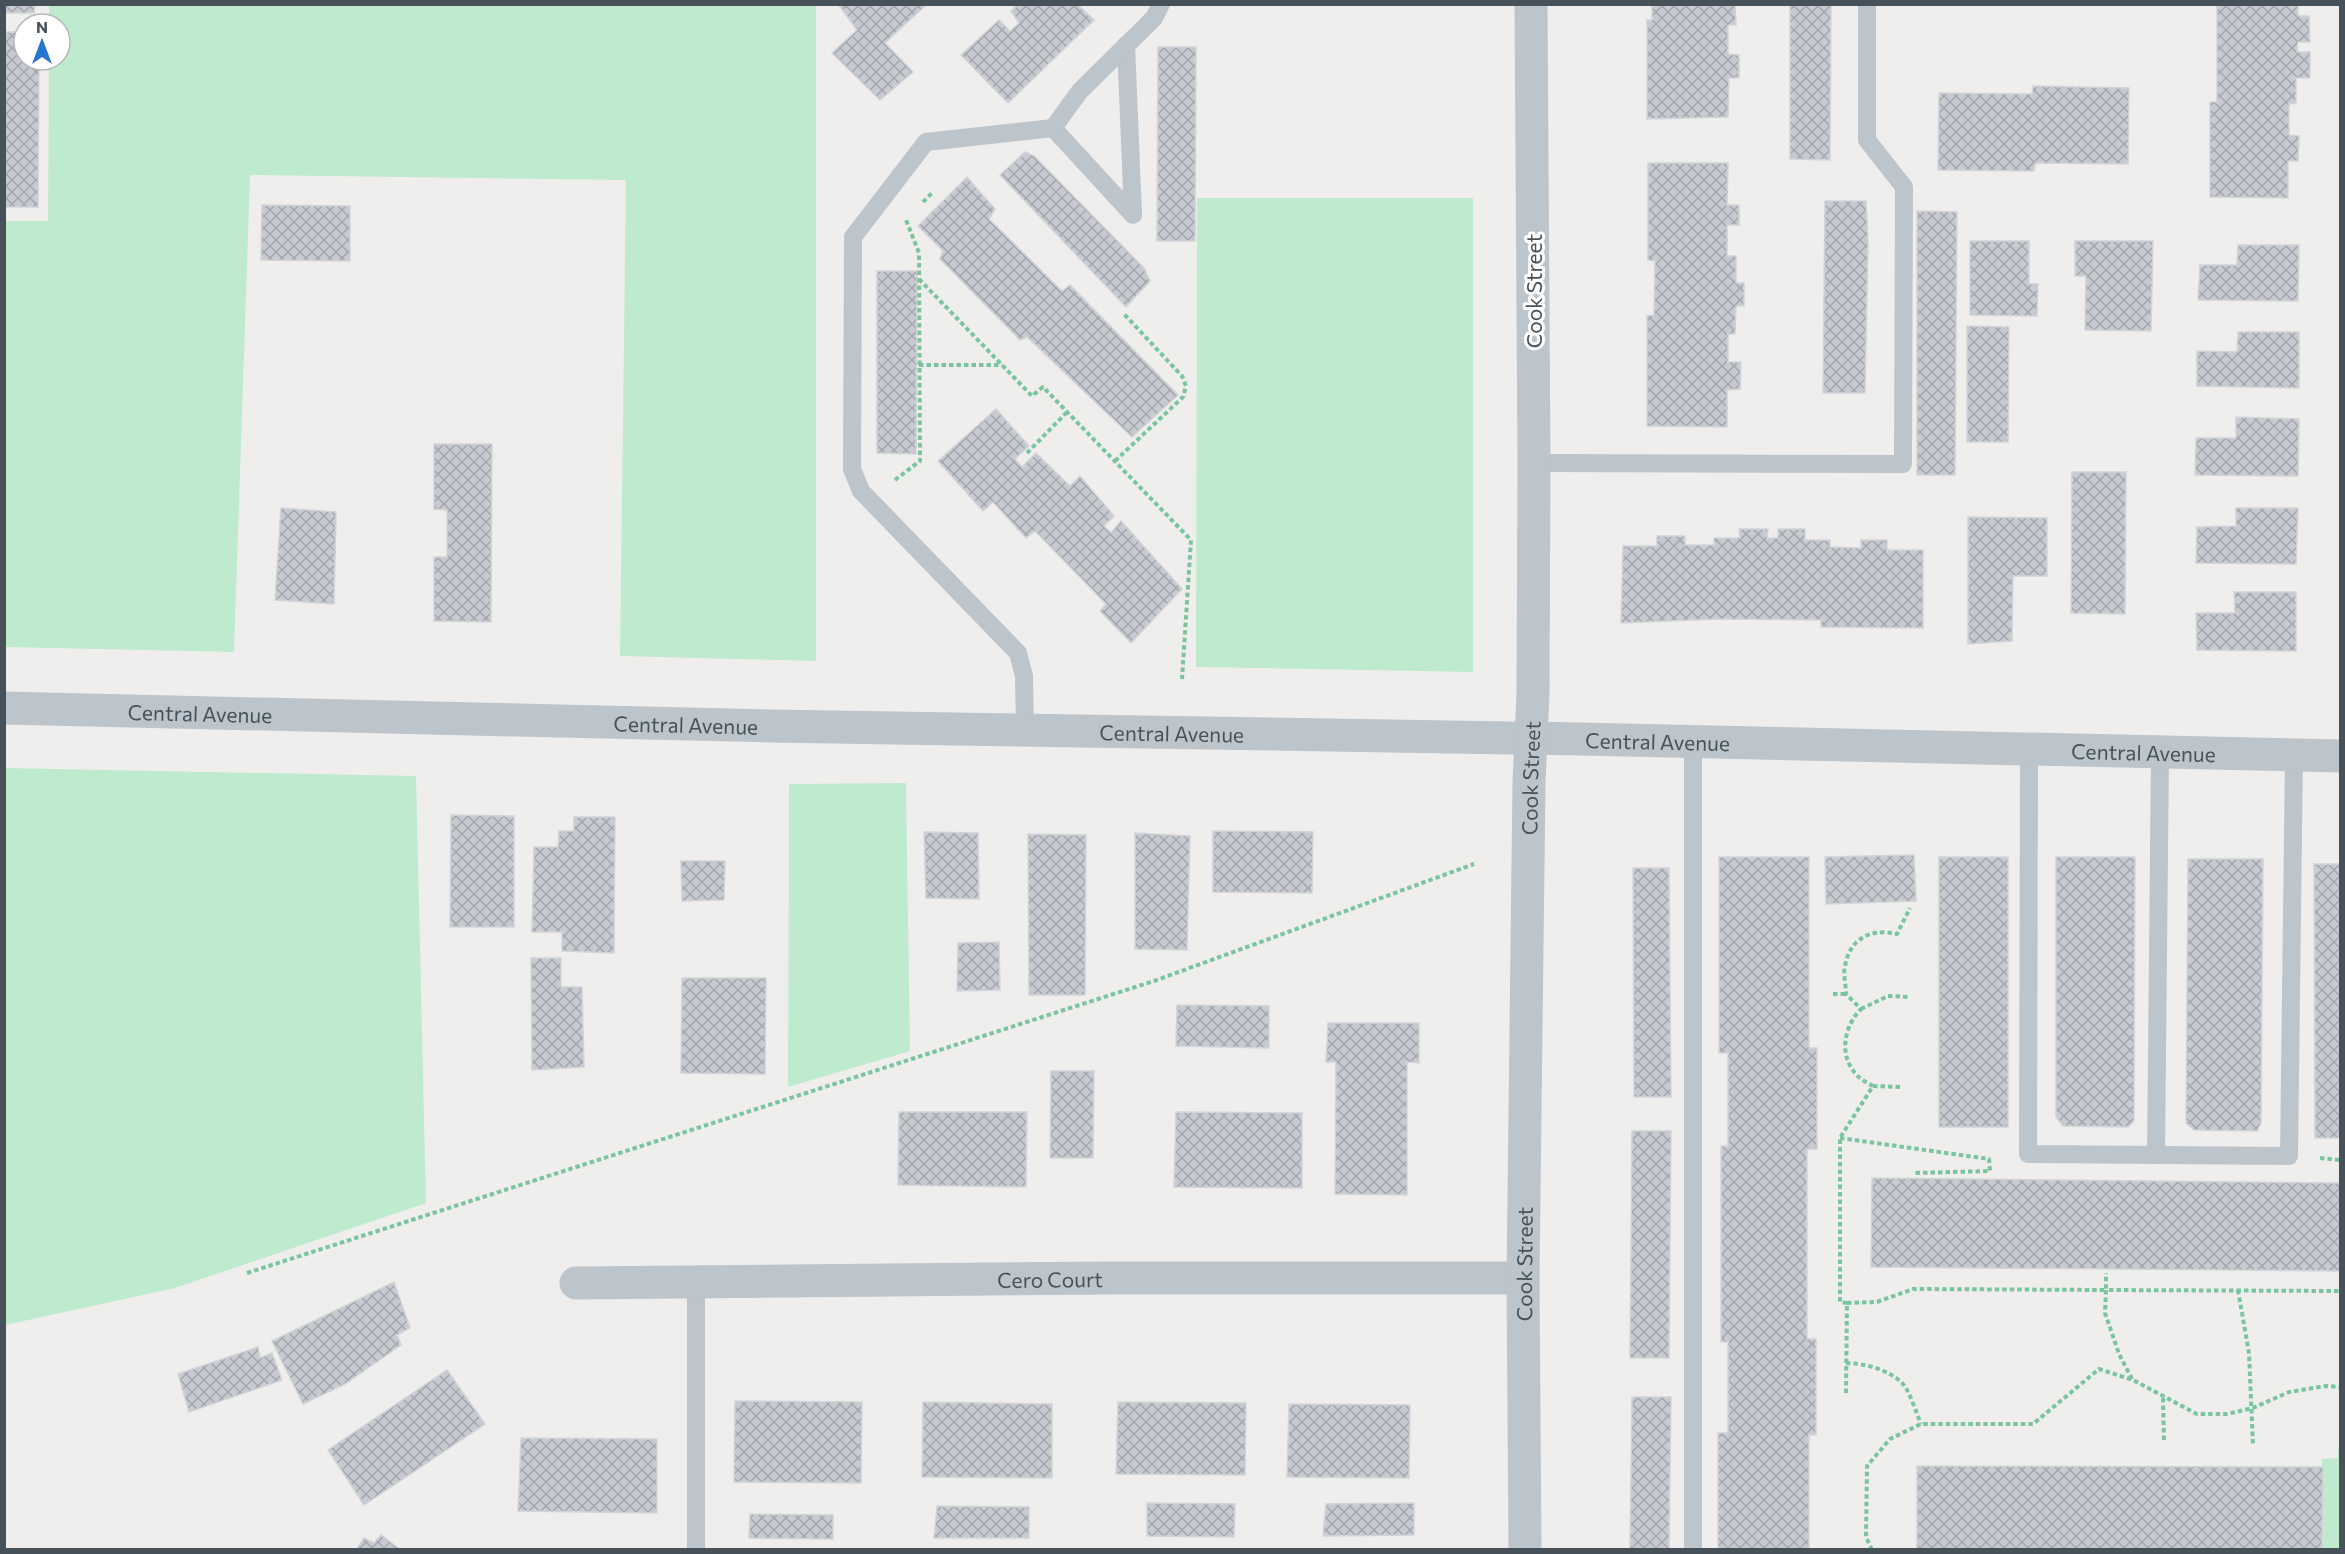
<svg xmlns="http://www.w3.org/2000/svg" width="2345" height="1554" font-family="Commissioner,sans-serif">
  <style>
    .grass { fill: #beebce }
    .building { fill: url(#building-cross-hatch); stroke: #d1d4d8; stroke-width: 1.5 }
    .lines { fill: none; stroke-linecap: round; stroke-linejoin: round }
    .path { stroke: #79c69e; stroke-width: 4; stroke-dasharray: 4.5 3; stroke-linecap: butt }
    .lane { stroke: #bcc5cb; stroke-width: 18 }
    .street { stroke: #bcc5cb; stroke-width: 33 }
    .labels { text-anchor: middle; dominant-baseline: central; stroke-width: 6; stroke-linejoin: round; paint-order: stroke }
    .street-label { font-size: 21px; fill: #475159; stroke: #fff }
  </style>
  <defs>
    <pattern id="building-cross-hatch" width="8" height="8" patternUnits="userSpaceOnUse" patternTransform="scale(1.5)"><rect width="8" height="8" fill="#c7cad0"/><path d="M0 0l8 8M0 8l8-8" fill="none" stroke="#a3a6ac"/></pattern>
  </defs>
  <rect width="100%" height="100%" fill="#f0eded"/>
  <g class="grass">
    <path d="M49 5H816V661L620 656 626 180 250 175 234 652 5 647V221H48L49 60H60V24H49Z"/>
    <path d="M1197 198H1473V672L1196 667Z"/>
    <path d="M5 768 416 776 426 1203 175 1288 5 1325Z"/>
    <path d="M906 783 910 1051 788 1087 789 784Z"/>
    <path d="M2338 1447H2340V1549H2322V1459L2338 1458Z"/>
  </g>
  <g class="building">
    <path d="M4 4H35L34 13H4Z"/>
    <path d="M838 4H927L885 43 913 72 880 100 832 53 857 30Z"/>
    <path d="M1018 4H1077L1094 20 1008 103 961 55 999 20 1010 31 1019 23 1011 11Z"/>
    <path d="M1652 4H1735L1736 25H1728V54L1739 55V78H1729L1728 117 1647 119V20H1652Z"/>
    <path d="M1790 4H1831L1830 160 1790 159Z"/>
    <path d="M2217 4H2298V16H2309L2310 42H2298L2297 52H2310V78H2296V103L2289 104V135L2299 136 2298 161H2288V198L2210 197V102H2217Z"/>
    <path d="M4 32H24V60H39L38 207H4Z"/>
    <path d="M1158 47H1196L1195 241H1157Z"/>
    <path d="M2033 86 2129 88 2128 164 2035 163 2034 171 1938 170 1939 93 2032 94Z"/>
    <path d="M1025 152 1034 156 1144 268 1150 281 1126 307 1000 175Z"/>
    <path d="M1648 163H1728L1727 205H1739V225H1727V256H1736V283H1744V306H1736L1735 334H1728V362H1741L1740 389 1727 390V427L1647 426V316L1654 315 1655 261 1648 260Z"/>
    <path d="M967 177 995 209 989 219 1062 291 1070 285 1178 395 1132 437 1027 337 1020 340 940 259 943 251 918 226Z"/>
    <path d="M1825 201H1866L1868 241 1865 393H1823Z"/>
    <path d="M262 205 350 206V261L261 260Z"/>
    <path d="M1917 211 1957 212 1955 475H1917Z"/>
    <path d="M1970 241H2029V284H2038L2037 316 1970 315Z"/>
    <path d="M2075 241H2153L2151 331 2085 330 2086 276H2075Z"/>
    <path d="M2238 245H2299L2298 301 2198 300 2200 265H2237Z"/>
    <path d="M877 271H917L916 454 877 453Z"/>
    <path d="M1967 326 2009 327 2008 442H1967Z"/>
    <path d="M2238 332H2299V388L2197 386V351L2237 352Z"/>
    <path d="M996 409 1029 446 1015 459 1022 467 1036 453 1070 486 1080 476 1114 516 1104 526 1111 533 1121 521 1182 589 1131 643 1100 611 1106 604 1035 531 1026 538 993 502 983 511 938 461Z"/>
    <path d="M2236 417 2299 419 2298 476 2195 475 2196 438H2236Z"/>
    <path d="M434 444H492L491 622 434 621V557H447V510L434 509Z"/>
    <path d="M2072 472H2126L2125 614 2071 613Z"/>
    <path d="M281 508 336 512 334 604 275 600Z"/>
    <path d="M2236 508H2298L2296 564 2196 563 2197 527 2236 526Z"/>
    <path d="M1968 517 2047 518V576H2013L2012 641 1968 644Z"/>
    <path d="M1739 529H1768L1767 538H1778V529H1805V540H1830V547L1861 548V540H1887V550H1923V628L1821 627V620L1718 619 1621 623 1623 546H1657V536H1685V545H1714V538H1740Z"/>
    <path d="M2234 592H2296V651L2197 650 2196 613H2235Z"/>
    <path d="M451 815 514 816V927H450Z"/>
    <path d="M574 817H615L614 953 562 951V932H532L534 847H558L559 831H574Z"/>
    <path d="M1213 831 1313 832 1312 893 1213 892Z"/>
    <path d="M924 832 978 833 979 899 926 898Z"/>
    <path d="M1135 833 1190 836 1187 950 1135 949Z"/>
    <path d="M1028 834 1086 835 1085 995H1029Z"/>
    <path d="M1914 855 1916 901 1826 904 1825 857Z"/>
    <path d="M1719 857H1809V1048H1817V1149H1807V1339H1816V1435H1809V1550H1718V1433H1728V1342H1721V1146H1728V1053H1719Z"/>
    <rect x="1939" y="857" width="69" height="270"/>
    <path d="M2056 857H2135L2134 1121 2128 1127 2063 1126 2056 1117Z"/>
    <path d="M2188 859H2263L2261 1123 2257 1131 2194 1130 2186 1123Z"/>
    <path d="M681 861H725L724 900 682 901Z"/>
    <path d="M2314 864H2340V1138H2315Z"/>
    <path d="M1633 868H1669L1671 1097H1634Z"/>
    <path d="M999 942 1000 990 957 991 958 943Z"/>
    <path d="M531 958H561V987H582L584 1067 532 1070Z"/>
    <path d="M682 978H766L765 1074 681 1073Z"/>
    <path d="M1177 1005 1269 1006V1048L1176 1046Z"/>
    <path d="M1328 1023H1419V1063L1407 1062V1195L1335 1194 1336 1062H1326Z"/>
    <path d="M1051 1071H1094L1093 1158H1050Z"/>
    <path d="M899 1112H1027L1026 1187 898 1185Z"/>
    <path d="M1176 1112 1302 1113V1188L1174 1187Z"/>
    <path d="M1632 1131H1671L1669 1358H1630Z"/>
    <path d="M1872 1178 2340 1183V1271L1871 1267Z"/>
    <path d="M394 1282 410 1328 397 1335 401 1345 345 1384 303 1404 272 1341Z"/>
    <path d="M258 1347 260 1358 272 1353 282 1380 189 1412 178 1374Z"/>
    <path d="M447 1370 485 1424 364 1505 328 1450Z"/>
    <path d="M1632 1397H1671L1669 1550H1630Z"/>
    <path d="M735 1401 862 1402 861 1483 734 1482Z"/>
    <path d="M923 1402 1052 1404V1478L922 1477Z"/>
    <path d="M1118 1402 1246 1403 1245 1475 1116 1474Z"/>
    <path d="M1289 1404 1410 1405 1409 1478 1287 1477Z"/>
    <path d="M521 1438 657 1439V1513L518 1511Z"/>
    <path d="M1917 1466 2323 1467 2322 1550H1917Z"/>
    <path d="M1147 1503 1235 1504 1234 1537 1147 1536Z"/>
    <path d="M1414 1503V1535L1323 1536 1326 1504Z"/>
    <path d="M937 1506 1029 1507V1538H934Z"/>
    <path d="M750 1514 833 1515V1539L749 1538Z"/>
    <path d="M381 1535 401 1550H356L364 1538 374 1543Z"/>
  </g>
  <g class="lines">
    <g class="path">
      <path d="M923 202 933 192"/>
      <path d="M919 279 1032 396 1043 387 1191 540 1182 679"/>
      <path d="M919 365H1002"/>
      <path d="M1027 453 1067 412"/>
      <path d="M1115 461 1183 397 1186 386 1182 376 1123 313"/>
      <path d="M895 480 920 461 919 253 906 220"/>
      <path d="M1833 994H1846"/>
      <path d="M1861 1009 1888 996 1909 997"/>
      <path d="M1873 1086 1903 1087"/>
      <path d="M1840 1138 1989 1159 1990 1171 1915 1173"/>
      <path d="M2320 1158 2340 1160"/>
      <path d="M247 1273 1154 981 1474 864"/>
      <path d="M2238 1290 2249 1353 2253 1445"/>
      <path d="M1847 1303 1877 1302 1913 1289 2106 1290V1273"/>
      <path d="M1846 1363C1865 1363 1895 1371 1906 1388 1912 1399 1916 1412 1921 1424"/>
      <path d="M2132 1379 2119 1354 2105 1313 2106 1290 2340 1291"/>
      <path d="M1846 1393 1847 1303 1840 1302V1138L1873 1086C1868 1083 1861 1080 1857 1075 1838 1056 1844 1026 1861 1009L1846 994C1846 985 1843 974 1845 966 1850 938 1871 928 1897 934L1910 908"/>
      <path d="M2163 1398 2164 1442"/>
      <path d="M1872 1550 1866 1537 1867 1466 1890 1439 1921 1424H2033L2099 1369 2133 1380 2197 1414H2227L2253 1408 2289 1392 2326 1386 2340 1387"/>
    </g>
    <g class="lane">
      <path d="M1053 128 1133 215 1126 45"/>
      <path d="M1534 463 1903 464 1904 187 1867 140V4"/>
      <path d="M1025 730 1024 676 1018 653 861 491 852 469 853 237 926 142 1053 128 1080 91 1154 18 1161 4"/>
      <path d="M1693 742V1550"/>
      <path d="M2029 749 2028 1154 2289 1156 2294 755"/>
      <path d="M2156 1155 2160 752"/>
      <path d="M696 1283V1550"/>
    </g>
    <g class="street">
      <path id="s1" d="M4 708 771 726 1580 739 2340 756"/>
      <path id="s2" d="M576 1283 1109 1278H1523"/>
      <path id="s3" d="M1525 1550 1523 1278 1529 782 1533 693 1534 463 1531 4"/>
    </g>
  </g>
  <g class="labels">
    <g class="street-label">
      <text transform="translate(1533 291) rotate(-90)">Cook Street</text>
      <text stroke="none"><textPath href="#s1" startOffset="196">Central Avenue</textPath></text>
      <text stroke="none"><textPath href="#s1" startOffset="682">Central Avenue</textPath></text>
      <text stroke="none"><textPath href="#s1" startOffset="1168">Central Avenue</textPath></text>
      <text stroke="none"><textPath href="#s1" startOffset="1654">Central Avenue</textPath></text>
      <text stroke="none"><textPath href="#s1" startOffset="2140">Central Avenue</textPath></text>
      <text stroke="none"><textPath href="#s3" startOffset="772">Cook Street</textPath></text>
      <text stroke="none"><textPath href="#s3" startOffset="286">Cook Street</textPath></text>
      <text stroke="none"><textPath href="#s2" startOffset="474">Cero Court</textPath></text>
    </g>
  </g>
  <rect width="2345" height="1554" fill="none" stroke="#475159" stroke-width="12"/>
  <g transform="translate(42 42)"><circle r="28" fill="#ffffff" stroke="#b5b9bd" stroke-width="1.5"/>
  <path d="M0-4.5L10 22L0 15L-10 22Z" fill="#2675d1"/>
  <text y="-9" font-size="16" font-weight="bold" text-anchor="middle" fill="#475159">N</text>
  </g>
</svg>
